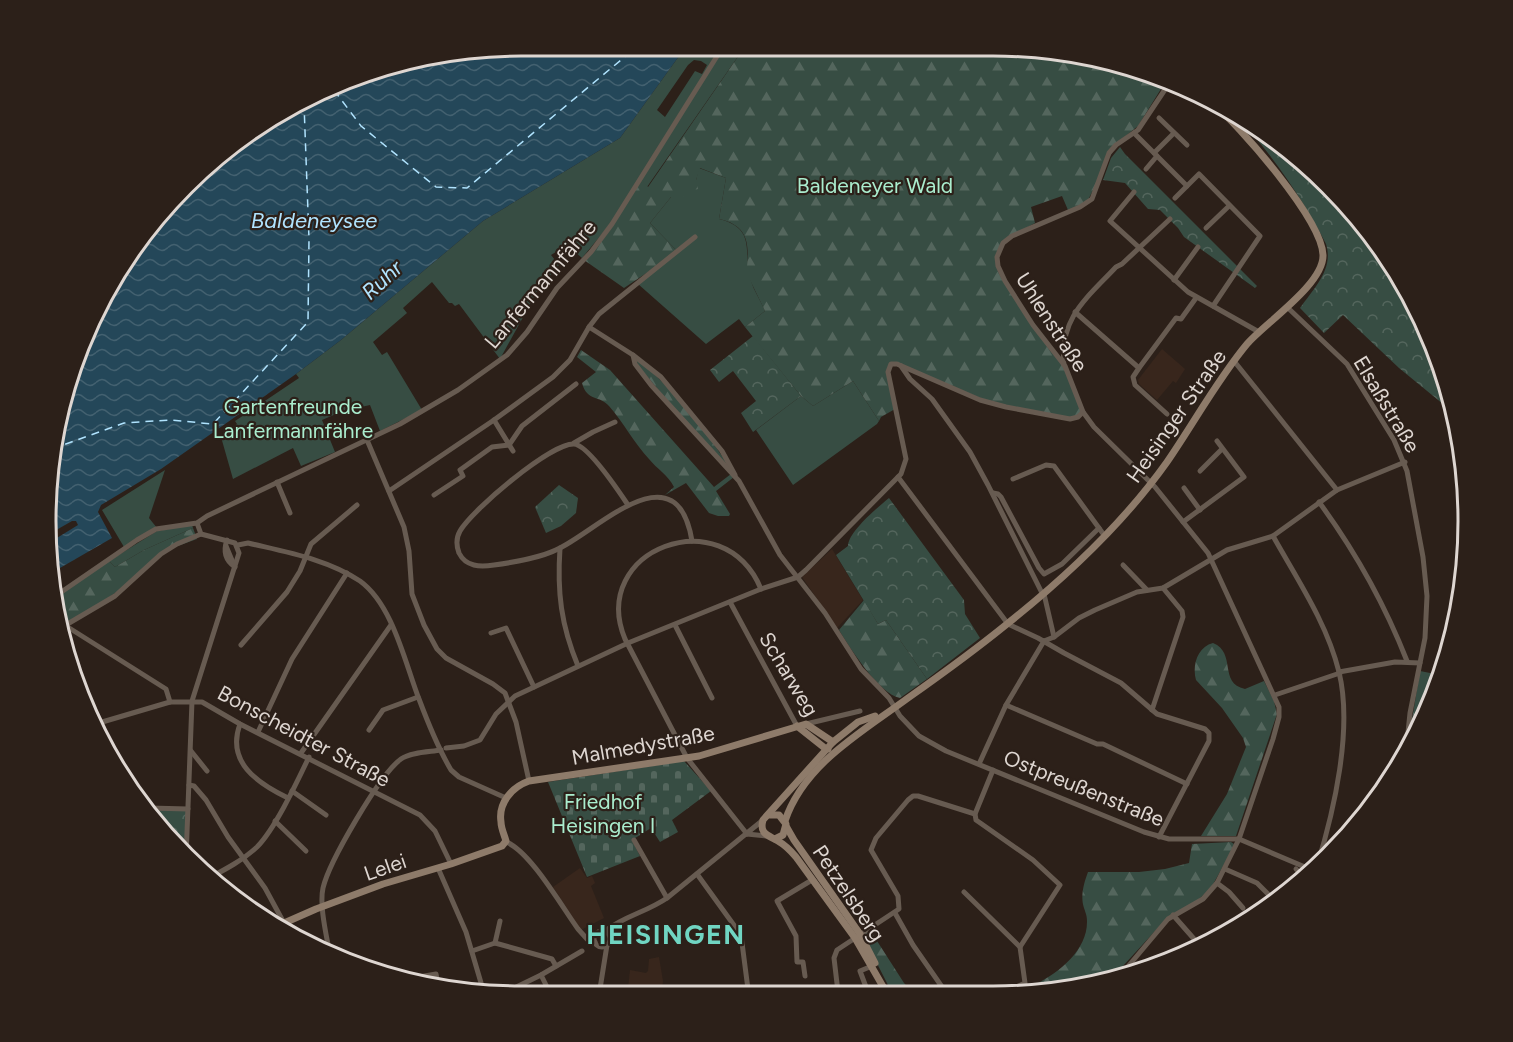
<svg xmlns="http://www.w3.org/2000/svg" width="1513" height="1042" font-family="Figtree,sans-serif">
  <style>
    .built { fill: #38261c }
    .green { fill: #374d43; fill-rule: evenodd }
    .forest { fill: url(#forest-firs) }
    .cemetery { fill: url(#cemetery-stones) }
    .park { fill: url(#park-crowns) }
    .water { fill: url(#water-waves) }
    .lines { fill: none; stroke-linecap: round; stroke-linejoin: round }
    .ferry { stroke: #b0e3fe; stroke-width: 1.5; stroke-dasharray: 8 6; stroke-linecap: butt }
    .street { stroke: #675b51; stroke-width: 5 }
    .secondary { stroke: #8e7b6a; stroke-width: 7 }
    .labels { text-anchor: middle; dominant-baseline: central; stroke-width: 4.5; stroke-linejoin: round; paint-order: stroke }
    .park-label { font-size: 21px; fill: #aaedce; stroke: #2c2019 }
    .street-label { font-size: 21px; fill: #ded6d1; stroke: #2c2019 }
    .water-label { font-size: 22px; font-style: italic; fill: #b0e3fe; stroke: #2c2019 }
    .district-label { font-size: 27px; font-weight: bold; letter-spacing: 1.5px; fill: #70d5c2; stroke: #2c2019 }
    .rim { fill: none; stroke: #ded6d1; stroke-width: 3 }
  </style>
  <defs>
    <pattern id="forest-firs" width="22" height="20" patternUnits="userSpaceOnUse" patternTransform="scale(1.5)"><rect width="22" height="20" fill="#374d43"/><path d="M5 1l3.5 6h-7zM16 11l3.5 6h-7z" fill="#54665d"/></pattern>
    <pattern id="cemetery-stones" width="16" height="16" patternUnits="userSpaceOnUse" patternTransform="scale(1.5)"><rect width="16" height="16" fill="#374d43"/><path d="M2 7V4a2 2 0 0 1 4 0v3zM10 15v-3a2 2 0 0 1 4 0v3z" fill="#54665d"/></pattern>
    <pattern id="park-crowns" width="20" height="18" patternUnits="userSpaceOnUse" patternTransform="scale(1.5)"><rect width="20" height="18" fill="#374d43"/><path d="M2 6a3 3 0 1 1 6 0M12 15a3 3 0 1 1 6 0" fill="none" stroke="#54665d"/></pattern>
    <pattern id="water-waves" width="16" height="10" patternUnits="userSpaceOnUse" patternTransform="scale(1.5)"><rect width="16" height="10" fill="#244759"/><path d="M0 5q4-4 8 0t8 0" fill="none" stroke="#436170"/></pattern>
  </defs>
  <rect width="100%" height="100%" fill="#2c2019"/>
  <g class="built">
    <path d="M1162 349 1185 369 1176 383 1173 381 1157 400 1139 384 1138 380Z"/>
    <path d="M832 549 863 600 837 628 802 577Z"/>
    <path d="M580 868 587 878 592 876 595 883 591 886 604 918 581 930 553 887Z"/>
    <path d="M659 957 663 981 661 997H627L630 970 646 973 648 971 649 959Z"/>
  </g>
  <g class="green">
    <path d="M687 45H746L647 187 640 178 611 223 582 258 567 245 551 255 559 265 538 290 500 359 459 304 455 306 452 303H449L432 282 403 308 407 313 373 342 382 355 387 352 422 410 380 431 370 405 343 411 322 420 335 452 301 466 293 448 233 479 221 437 237 424 235 421 299 378 296 374 341 340 483 221 620 138ZM694 60 701 61 707 65 702 74 695 71 665 117 657 110 688 65Z"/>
    <path d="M699 168 726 178 719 219C758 229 742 252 751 281 754 291 761 301 765 311L745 327 739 319 706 344 638 284 678 252 650 223 671 197 687 191 696 180Z"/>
    <path d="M853 381 879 421 877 424 793 485 756 430 801 396 813 406Z"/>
    <path d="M165 470 149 518 157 528 124 547 102 510Z"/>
    <path d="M192 525 193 528 144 550 115 567 109 561 157 531Z"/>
  </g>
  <g class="forest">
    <path d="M746 45H992L1085 54 1164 84 1138 126 1117 143 1088 200 1082 205 1068 210 1062 196 1031 207 1035 223 1006 239 996 262 1033 327 1063 366 1082 412 1074 418 995 404 900 365 889 364 895 409 881 417 879 421 853 381 813 406 801 396 745 327 765 311 750 280 746 276C749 249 752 226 719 219L726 178 700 168 696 180 698 189 687 192 679 202 671 197 650 223 678 252 624 288 584 260 642 180 648 187Z"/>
    <path d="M581 350 610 370 714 487 731 474 734 477 716 491 730 514 729 516H718L709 513 686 483 665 495 674 487C668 475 657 469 649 459 634 443 624 423 609 406 600 395 587 402 582 383L596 372 577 357Z"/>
    <path d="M635 358C672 385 713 440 737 479L673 407 639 367Z"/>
    <path d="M193 528 197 539 175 547 154 560 131 582 60 631 54 614V599L109 561 115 567 144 550Z"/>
    <path d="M864 600 878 624 886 620 927 679 900 698C879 694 850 648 839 630Z"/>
    <path d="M1213 643C1237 653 1218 683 1245 689L1264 681 1274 701 1277 714 1236 836H1201L1227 794 1246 747 1243 738 1222 708 1196 680C1192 666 1197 647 1213 643Z"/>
    <path d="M1420 671 1440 675 1432 703 1407 750Z"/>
    <path d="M1231 842 1234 844 1233 848 1211 888 1197 901 1167 918 1111 979 1085 988 1005 996C1015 991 1026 989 1036 984 1060 972 1087 950 1087 922 1087 916 1086 914 1084 908 1080 896 1084 883 1088 872H1139L1165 869 1189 863 1192 844Z"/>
    <path d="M870 930 904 983 917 997H902L894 988 888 985 862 934Z"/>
  </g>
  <path class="cemetery" d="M684 761 711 791 672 820 678 832 660 842 651 828 632 840 640 856 587 877 548 782Z"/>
  <g class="park">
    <path d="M1225 107 1329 185 1388 257 1432 339 1454 413 1399 368 1343 315 1324 333 1300 308C1314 288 1334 269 1326 244 1304 200 1262 138 1225 107Z"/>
    <path d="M1120 147 1125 154 1257 286 1255 288 1184 237 1178 228 1160 210 1148 209 1125 183 1103 180 1111 158Z"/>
    <path d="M753 336 801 396 753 432 741 413 756 401 733 371 719 382 710 370Z"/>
    <path d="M559 485 578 498 576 513 561 526 546 533 535 507Z"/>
    <path d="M889 498 964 600 965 614 980 638 927 679 886 620 878 624 836 555 848 546C848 532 878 507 889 498Z"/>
    <path d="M149 808 188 809 184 857Z"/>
  </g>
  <path class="water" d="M521 45H687L620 138 483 221 341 340 296 374 161 469 101 505 98 512 112 538 53 572 52 541 78 525 76 521H72L51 533 49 459 81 339 163 207 257 125 397 61Z"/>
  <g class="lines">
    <g class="ferry">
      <path d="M334 90 361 126 436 187 467 188 627 55 635 45"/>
      <path d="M52 449 124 423 170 420 213 424 308 322 309 239 304 104"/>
    </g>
    <g class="street">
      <path d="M1159 118 1187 145"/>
      <path d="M1134 133 1187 186"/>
      <path d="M1154 153 1174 133"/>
      <path d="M1146 169 1157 156"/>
      <path d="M1134 192 1110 221 1188 292 1259 332"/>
      <path d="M1175 198 1199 174 1260 236 1213 306"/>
      <path d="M1206 228 1229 206"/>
      <path d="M1174 280 1198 247"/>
      <path d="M1287 307 1347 364 1394 440 1407 471 1423 557 1427 596 1425 638 1410 713 1406 752"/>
      <path d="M1075 312 1139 368 1133 377 1135 385 1167 414"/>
      <path d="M589 327 633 355 661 377 722 451 735 475"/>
      <path d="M633 355 635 364 651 385 739 481 780 555 825 613 861 669 889 698 900 716 919 736 946 751 1144 832 1169 839H1239L1312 870"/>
      <path d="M1234 361 1337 490"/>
      <path d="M1064 365C1059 318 1087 298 1116 267L1122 264 1170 219"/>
      <path d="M901 366 910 379 932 399 970 452 988 485 1043 595"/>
      <path d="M1139 368 1176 318 1181 319 1196 298"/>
      <path d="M494 420 513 451"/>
      <path d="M367 440 404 527 409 551 412 594 424 625 437 649 446 658 493 684 505 693 516 722 529 781"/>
      <path d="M574 443 593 432 615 422"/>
      <path d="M1200 471 1222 449"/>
      <path d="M898 477 1008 624 1038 638 1064 653 1121 683 1157 714 1205 729 1209 733V741L1159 837"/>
      <path d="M1013 479 1046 465 1054 466 1104 535"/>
      <path d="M277 482 290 513"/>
      <path d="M1184 488 1200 510"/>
      <path d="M389 491 494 420 553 377 570 360 589 327 599 314 695 237"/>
      <path d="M993 493 998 494 1001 497 1039 568 1044 574 1062 564 1099 528"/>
      <path d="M434 495 463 476 460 470 492 447 509 445 522 426 576 384"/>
      <path d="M1319 502C1355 551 1385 605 1407 661"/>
      <path d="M628 505C620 493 588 445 574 444 551 443 472 510 460 531 456 538 456 545 459 553 466 567 480 567 494 565 516 562 541 558 560 548 601 527 677 449 692 541"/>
      <path d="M1183 522 1244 477 1217 441"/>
      <path d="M1273 536C1297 579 1327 623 1339 672 1353 729 1334 811 1317 866"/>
      <path d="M227 540C223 551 225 560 235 567"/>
      <path d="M238 545 248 543C286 552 327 559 360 581 393 605 405 663 419 699 428 723 438 748 451 770L459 777 506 798"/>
      <path d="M226 546 234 565"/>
      <path d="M560 548C557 592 561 625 578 666"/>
      <path d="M1123 565 1147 590"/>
      <path d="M1044 594 1054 637"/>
      <path d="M54 597 137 540 156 529 197 523 207 516 400 424 458 390 507 355 527 332 557 288 591 252 612 224 724 45"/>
      <path d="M730 602 797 726"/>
      <path d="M675 625 712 698"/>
      <path d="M66 626 166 689 170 702H202L240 724 420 815 435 831 451 864"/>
      <path d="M59 629 115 596 161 554 177 544 201 534"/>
      <path d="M491 633 506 628 534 687"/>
      <path d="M1044 641 1054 637 1079 618 1095 610 1137 592 1163 588 1227 550 1273 536 1337 490 1405 462"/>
      <path d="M241 645 287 592 300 571 311 544 357 505"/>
      <path d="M1339 672 1395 662 1420 663"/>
      <path d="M1275 695 1340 673"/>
      <path d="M1006 705 1097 744H1103L1187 784"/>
      <path d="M1152 710 1183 617 1182 611 1163 588"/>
      <path d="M240 724C226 762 257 783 288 798"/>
      <path d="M806 724 860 711"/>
      <path d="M92 725 170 702"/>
      <path d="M369 730 383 710 418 697"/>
      <path d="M258 732 292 659 347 573"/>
      <path d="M446 748 464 746 480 740 496 714 515 696 628 643 761 589 798 577 806 570 901 474 906 459 888 372 891 364H897L980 400 1006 407 1070 419 1078 417 1083 412"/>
      <path d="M191 751 207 771"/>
      <path d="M301 753 391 625"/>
      <path d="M979 764 1006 705 1044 641"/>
      <path d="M993 770 975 814 976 820 1033 860 1060 885 1020 947 1025 983 996 997"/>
      <path d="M189 785 194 786 206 800 228 837 265 888 284 923"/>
      <path d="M292 791 326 815"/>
      <path d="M149 808 188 809"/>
      <path d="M275 821 306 851"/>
      <path d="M747 834 687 758 625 639C588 550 723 498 761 589"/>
      <path d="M747 834 766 836"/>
      <path d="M634 840 667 898"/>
      <path d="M506 842C530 851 562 907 578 929L587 939 595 942"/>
      <path d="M186 859 192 701 239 553 235 543 201 534 197 523"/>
      <path d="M438 868 466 932 484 993"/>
      <path d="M1225 869 1257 883 1272 898"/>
      <path d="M1296 869 1303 876"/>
      <path d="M697 874 741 935 749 997"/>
      <path d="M209 878C226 869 243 860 257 847 275 829 297 782 309 757"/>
      <path d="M1217 883 1229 892 1243 908"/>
      <path d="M964 892 1020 947"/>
      <path d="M895 913 913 945 949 997"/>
      <path d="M1173 915 1202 948"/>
      <path d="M605 931C624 916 647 912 667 898L763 820"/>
      <circle cx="602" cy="939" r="8"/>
      <path d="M495 943 500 921"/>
      <path d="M472 951 495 943 552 959 556 966"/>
      <path d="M330 956C327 937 319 906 323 888 329 862 380 774 401 759 411 752 429 752 441 750"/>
      <path d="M872 966 860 971 866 987 880 997"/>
      <path d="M541 975 552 997"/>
      <path d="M805 976 803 962H797L796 936 777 901 812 880"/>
      <path d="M1120 976 1168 919 1203 899 1217 883 1239 839 1273 739 1279 717V707L1208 553 1155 487 1094 427 1083 412 1065 366 1033 325 1005 281 998 266 997 257 1003 243 1012 236 1080 207 1092 199 1109 153 1116 145 1138 130 1168 85"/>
      <path d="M402 980 436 974 439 989"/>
      <path d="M838 992 834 958 837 950 899 909 898 896 871 850 876 838 908 800 913 796H918L975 814"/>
      <path d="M838 992 848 997"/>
      <path d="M500 995 541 975 582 951"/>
      <path d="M597 997 599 995 607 945"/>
      <path d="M768 997H778"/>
      <path d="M830 997 838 992"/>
    </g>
    <g class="secondary">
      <path d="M875 716 858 722 833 742 763 820C759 834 768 835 778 841 785 845 791 851 796 857L855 938 889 997"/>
      <path d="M797 726 826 749H828"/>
      <path d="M770 815H779L786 824 783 835 775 839"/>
      <path d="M785 821C804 764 862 732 908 698 942 674 975 650 1007 624 1066 577 1123 524 1167 462 1194 423 1217 380 1247 344 1265 323 1324 284 1323 255 1322 220 1239 124 1211 102"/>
      <path d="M786 826 794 840 860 934 875 963"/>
      <path d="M275 927 316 909 383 884 451 864 502 846 506 841C504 834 501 828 501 822 498 803 512 787 529 781L699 756 806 724 833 742"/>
    </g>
  </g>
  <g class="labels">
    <g class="park-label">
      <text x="875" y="185">Baldeneyer Wald</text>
      <text x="293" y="406">Gartenfreunde<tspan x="293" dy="24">Lanfermannfähre</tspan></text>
      <text x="603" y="801">Friedhof<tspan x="603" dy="24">Heisingen I</tspan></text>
    </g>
    <g class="street-label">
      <text transform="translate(540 284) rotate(-50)">Lanfermannfähre</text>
      <text transform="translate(1052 322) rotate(57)">Uhlenstraße</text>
      <text transform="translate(1387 404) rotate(59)">Elsaßstraße</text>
      <text transform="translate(1176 416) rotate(-55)">Heisinger Straße</text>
      <text transform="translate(789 674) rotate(59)">Scharweg</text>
      <text transform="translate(304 736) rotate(28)">Bonscheidter Straße</text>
      <text transform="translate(643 745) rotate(-10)">Malmedystraße</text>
      <text transform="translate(1084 788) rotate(22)">Ostpreußenstraße</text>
      <text transform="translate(385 867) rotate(-19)">Lelei</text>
      <text transform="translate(849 893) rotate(56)">Petzelsberg</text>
    </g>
    <g class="water-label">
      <text x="314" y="220">Baldeneysee</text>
      <text transform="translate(382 280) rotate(-43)">Ruhr</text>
    </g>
    <g class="district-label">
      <text x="666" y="934">HEISINGEN</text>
    </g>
  </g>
  <path d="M0 0H1513V1042H0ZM521 56H993A465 465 0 0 1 1458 521V521A465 465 0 0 1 993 986H521A465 465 0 0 1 56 521V521A465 465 0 0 1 521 56Z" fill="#2c2019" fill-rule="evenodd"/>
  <path class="rim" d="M521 56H993A465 465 0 0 1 1458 521V521A465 465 0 0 1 993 986H521A465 465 0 0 1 56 521V521A465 465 0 0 1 521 56Z"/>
</svg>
